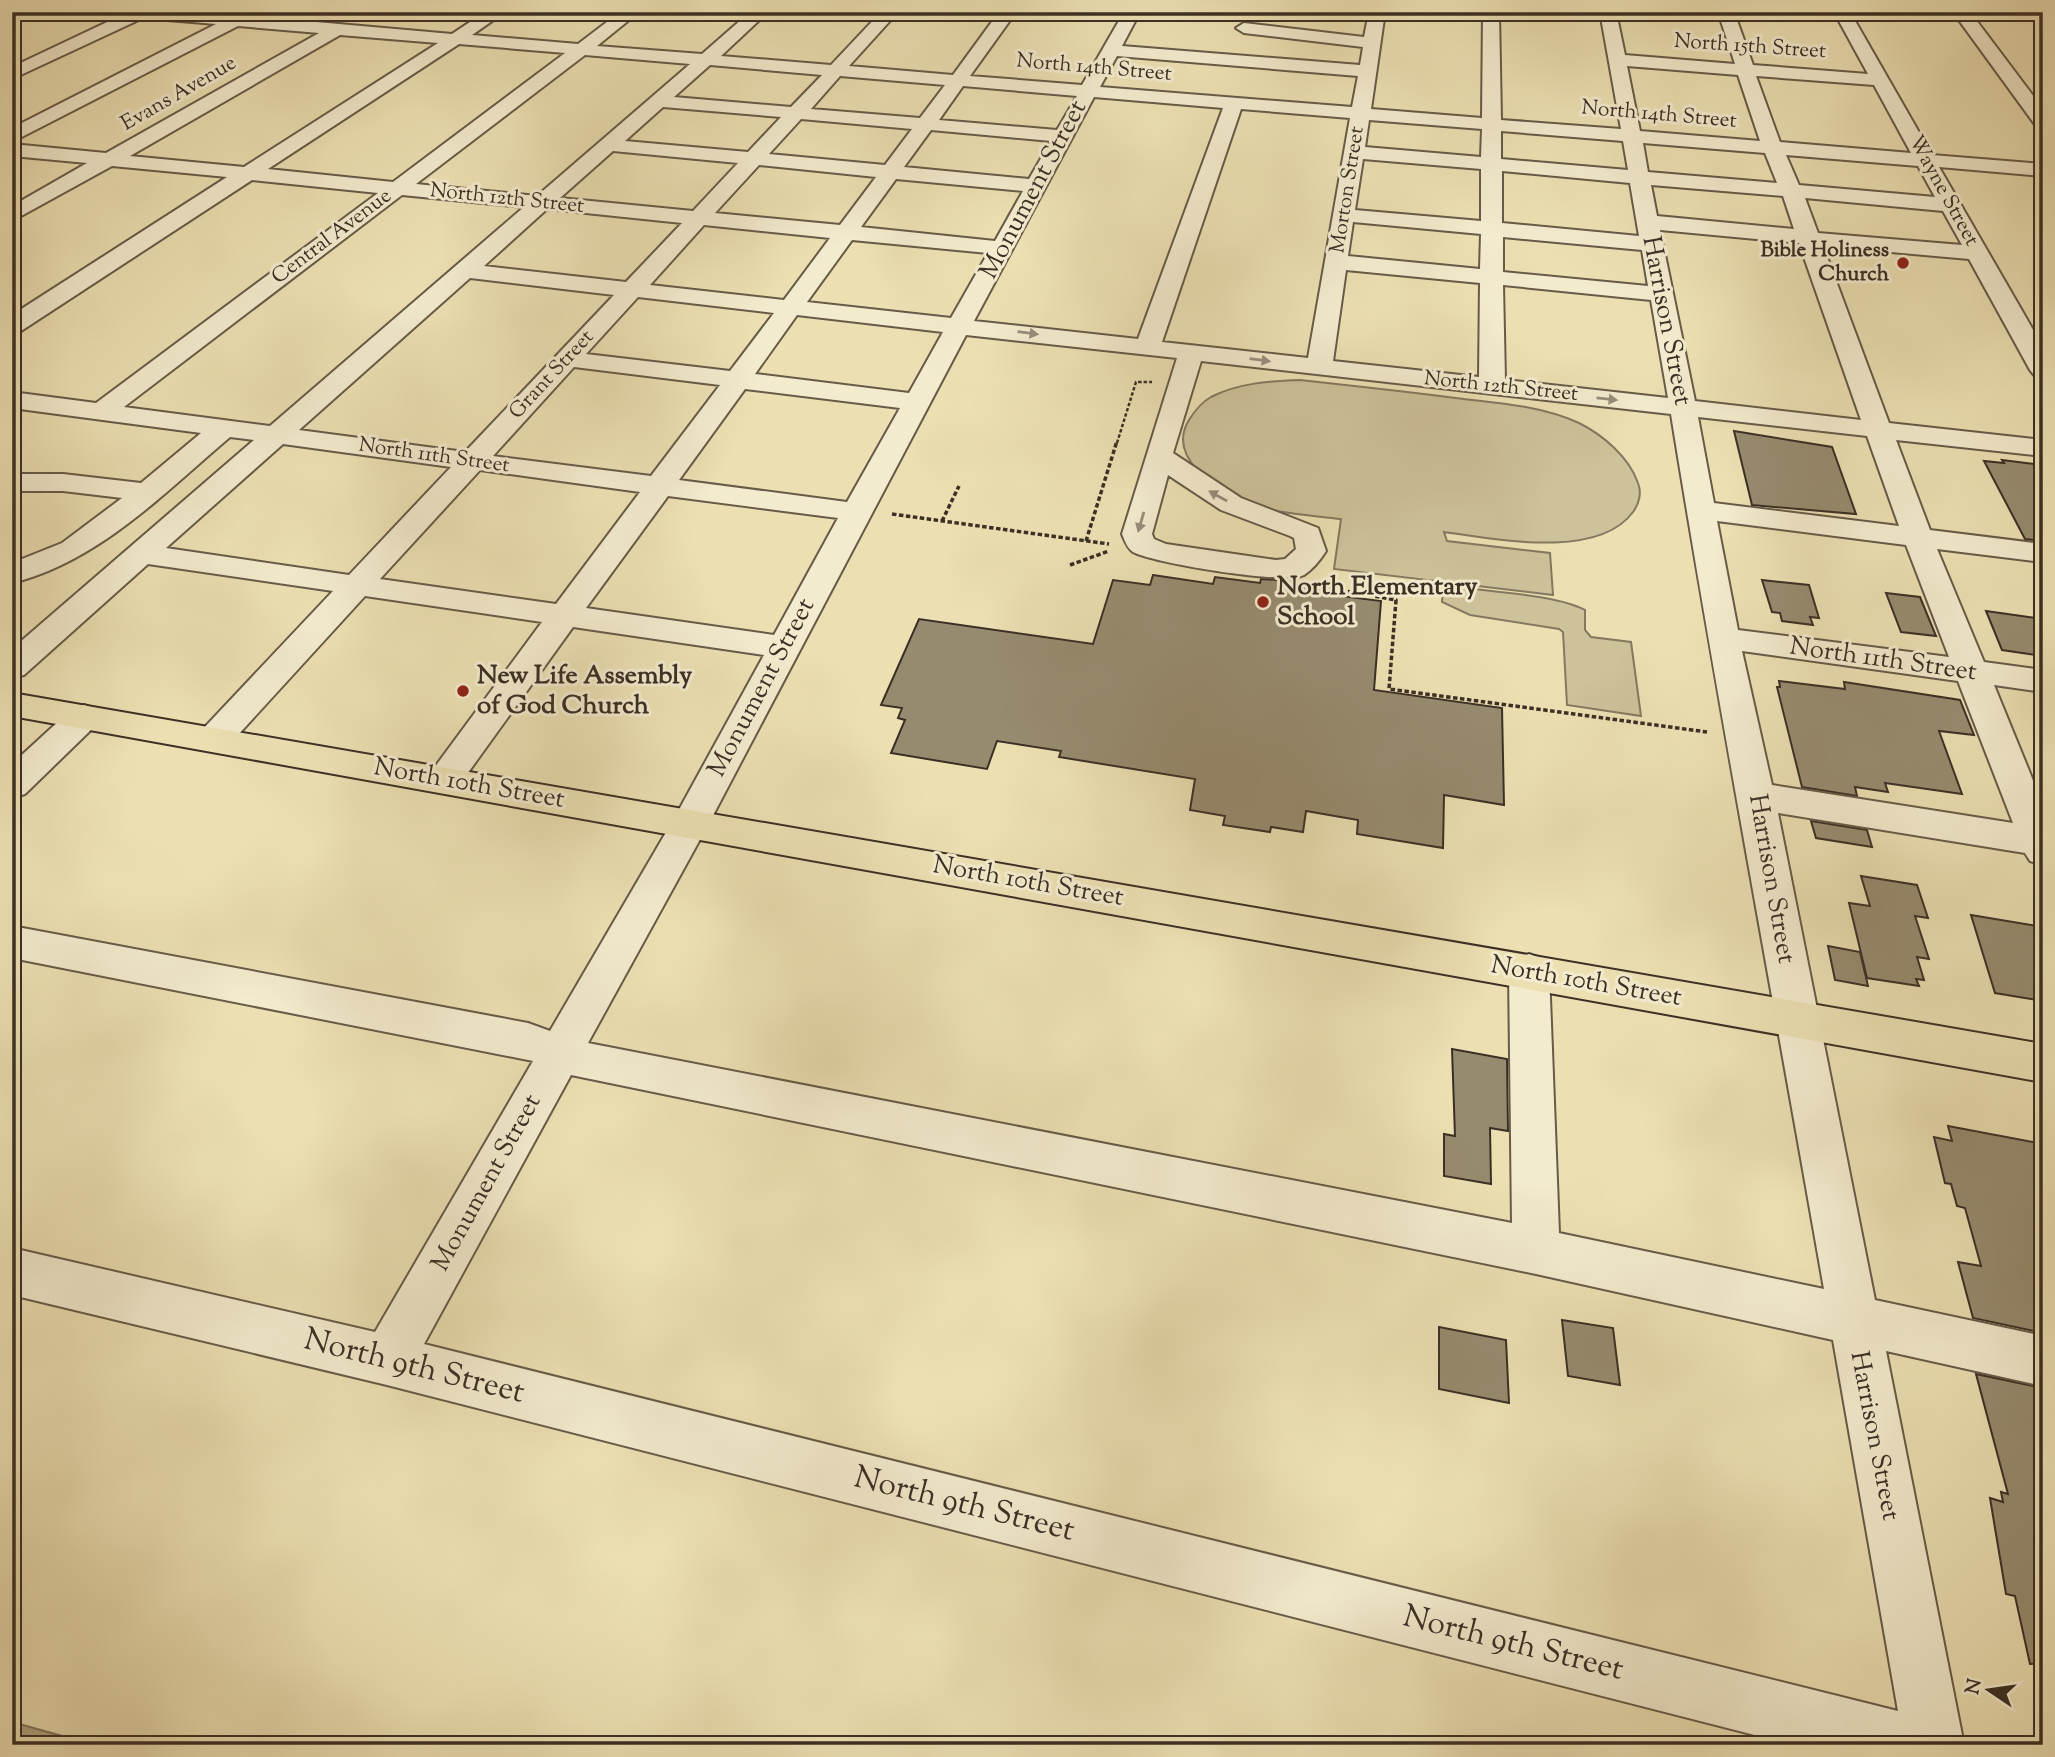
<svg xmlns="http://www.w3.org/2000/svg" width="2055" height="1757" font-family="'Sorts Mill Goudy',serif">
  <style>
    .green { fill: #cec29b; stroke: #847860; stroke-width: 2 }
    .water { fill: #b0a483; stroke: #81755d; stroke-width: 2 }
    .building { fill: #978b6f; stroke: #3b2f25; stroke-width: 2 }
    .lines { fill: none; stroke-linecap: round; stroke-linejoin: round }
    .minor-casing { stroke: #675b48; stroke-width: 4 }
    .major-casing { stroke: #3b2f25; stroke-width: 4 }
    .path-far1 { stroke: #3b2f25; stroke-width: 2.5; stroke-dasharray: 3.5 2; stroke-linecap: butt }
    .path { stroke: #3b2f25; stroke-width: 3.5; stroke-dasharray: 4.5 2.5; stroke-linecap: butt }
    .minor { fill: #f3ebce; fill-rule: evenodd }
    .major { fill: #ece0b3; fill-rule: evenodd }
    .oneway { fill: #978d7a }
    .poi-dot { fill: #8f2418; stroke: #f3ebce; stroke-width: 2.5 }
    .labels { text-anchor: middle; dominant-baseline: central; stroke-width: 6; stroke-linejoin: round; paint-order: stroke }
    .far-street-label { font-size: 21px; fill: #3b2f25; stroke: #f3ebce }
    .far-poi-label { font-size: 21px; font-weight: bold; fill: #3b2f25; stroke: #f3ebce; text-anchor: end }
    .street-label { font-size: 26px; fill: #3b2f25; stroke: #f3ebce }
    .poi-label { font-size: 26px; font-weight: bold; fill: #3b2f25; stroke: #f3ebce; text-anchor: start }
    .near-street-label { font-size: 32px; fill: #3b2f25; stroke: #f3ebce }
  </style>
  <rect width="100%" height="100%" fill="#ece0b3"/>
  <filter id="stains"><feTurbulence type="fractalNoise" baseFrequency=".00286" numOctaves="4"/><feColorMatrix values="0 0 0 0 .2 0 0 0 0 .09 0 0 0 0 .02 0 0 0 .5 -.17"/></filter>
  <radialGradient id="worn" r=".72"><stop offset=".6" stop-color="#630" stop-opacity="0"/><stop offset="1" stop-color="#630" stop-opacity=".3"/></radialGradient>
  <g class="green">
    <path d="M1300 380C1355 386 1410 392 1464 399 1502 403 1544 407 1579 423 1603 435 1629 457 1638 483 1642 493 1639 504 1633 512 1598 560 1495 539 1444 532L1447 541 1550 553 1553 595 1334 569 1341 519C1309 515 1274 514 1245 502 1216 490 1166 457 1189 420 1194 412 1202 402 1211 397 1238 383 1270 381 1300 380Z"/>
    <path d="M1452 586C1488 592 1555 594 1585 610V630L1591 637 1631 642 1641 716 1567 705 1563 632 1559 629 1470 615 1442 602 1443 589Z"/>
  </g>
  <path class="water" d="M12 1722 73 1739 81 1745H12Z"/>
  <g class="building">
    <path d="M1734 431 1832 447 1856 514 1752 505Z"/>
    <path d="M2002 460 2043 465V541L2025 539 1984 461 2004 463Z"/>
    <path d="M1153 575 1213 584 1215 577 1260 583 1261 579 1277 580 1334 588 1333 595 1381 601 1374 690 1502 708 1504 805 1444 795 1443 848 1357 834 1358 820 1306 811 1303 832 1271 827 1270 832 1223 825 1225 816 1190 810 1195 779 1059 757 1061 751 997 741 987 769 891 753 905 720 898 718 902 708 881 705 919 619 1093 644 1113 580 1150 585Z"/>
    <path d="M1762 580 1809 585 1819 618 1810 617 1813 625 1782 621 1780 613 1772 612Z"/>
    <path d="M1886 593 1920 597 1936 636 1901 632Z"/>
    <path d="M1986 611 2043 619V656L2002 650Z"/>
    <path d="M1779 681 1845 689 1844 682 1960 700 1974 735 1939 731 1962 794 1885 783 1888 792 1855 787 1857 796 1802 787 1777 687H1780Z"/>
    <path d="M1811 821 1867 830 1872 847 1816 838Z"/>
    <path d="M1861 876 1917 885 1928 918 1915 916 1929 959 1917 957 1924 980 1916 979 1919 986 1867 978 1849 903 1870 906Z"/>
    <path d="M1971 915 2037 926 2043 942V1001L1995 993Z"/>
    <path d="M1828 946 1860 952 1868 986 1835 980Z"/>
    <path d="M1452 1049 1507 1059 1508 1131 1490 1128 1491 1184 1444 1176V1134L1455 1136Z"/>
    <path d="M1948 1126 2043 1144V1333L1973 1318 1958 1262 1981 1266 1965 1208 1957 1206 1951 1184 1945 1183 1934 1137 1952 1141Z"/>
    <path d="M1562 1320 1613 1328 1620 1385 1568 1376Z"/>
    <path d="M1439 1327 1506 1340 1509 1403 1439 1389Z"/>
    <path d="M1976 1374 2043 1388V1663L2030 1664 2015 1596 2006 1594 1990 1498 2003 1502 2001 1492 2008 1494Z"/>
  </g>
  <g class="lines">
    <defs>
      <g id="minor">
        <path d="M12 12H32L12 22Z"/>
        <path d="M120 12 237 15 452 34 485 12H505L472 35 578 44 620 12H639L597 46 702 54 750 12H768L721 56 831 65 881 12H898L849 66 953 75 999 12H1016L970 76 1082 85 1124 12H1140L1122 46 1360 65 1363 47 1244 33 1236 28 1244 23 1364 37 1369 12H1385L1371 109 1482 118 1483 12H1499L1501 120 1621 129 1600 12H1616L1625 55 1735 64 1718 12H1734L1753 65 1868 74 1834 12H1850L1932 155 2043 164V176L1939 167 2043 347V378L2034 375 2030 370 1969 259 1823 246 1889 423 2043 440V456L1896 440 1930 530 2043 544V562L1937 549 1984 662 2043 670V692L1994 685 2043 805V865L2030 861 2025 853 1778 813 1875 1300 2043 1336V1386L1886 1351 1964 1745H1794L387 1385 12 1295V1248L375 1332 533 1061 12 958V926L528 1023 550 1031 675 817 764 655 573 627 457 788 444 792 431 788 426 779 542 622 365 596 226 748 214 751 202 748 197 739 202 730 333 591 148 564 24 675 12 678V649L254 440 230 437C164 493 98 562 12 583V563L62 543 122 498 63 491H12V474H63L141 483 201 433 12 408V392L96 403 378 193 252 180 21 331 12 333V315L227 177 112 166 12 221V206L87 163 12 156V144L106 153 319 33 238 26 12 142V128L216 24 143 18 12 79V67L122 15ZM340 35 438 43 244 167 130 156ZM459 44 565 53 393 182 268 169ZM585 55 690 64 537 196 416 184ZM1117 56 1358 76 1352 107 1100 87ZM710 65 822 75 791 107 674 97ZM1627 66 1738 75 1760 141 1640 131ZM840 76 945 85 920 118 811 109ZM1756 76 1874 85 1911 153 1780 142ZM963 86 1077 96 1057 130 939 120ZM1094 97 1223 108 1138 339 974 321ZM663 107 781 117 748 152 625 141ZM1241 109 1350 118 1308 358 1162 342ZM801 119 912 129 885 165 769 154ZM1369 120 1482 129 1481 157 1365 147ZM931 130 1051 141 1029 179 904 167ZM1501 131 1623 141 1628 170 1501 159ZM1643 143 1765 153 1777 183 1648 172ZM613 151 738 163 693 211 560 198ZM1786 155 1918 166 1935 197 1799 185ZM1363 159 1481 169V221L1355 210ZM759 165 876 177 840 225 715 213ZM1502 171 1630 183 1639 236 1502 223ZM896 179 1023 191 995 241 861 227ZM1651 185 1783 196 1794 229 1657 216ZM402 195 524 207 270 426 124 407ZM1805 198 1943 211 1962 245 1818 233ZM547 209 682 223 626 282 484 266ZM1353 222 1481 234 1480 269 1348 256ZM704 225 830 238 784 300 650 285ZM1660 230 1799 243 1861 420 1695 401ZM1503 237 1642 250 1648 286 1503 272ZM852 240 988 253 951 318 807 302ZM1346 270 1480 283 1479 377 1333 361ZM470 278 614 295 465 452 299 430ZM1503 285 1651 300 1668 398 1505 380ZM638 297 774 313 730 371 586 354ZM797 315 943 332 909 393 755 374ZM966 335 1177 358 1122 534C1125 541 1127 548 1133 552 1153 563 1285 585 1304 575 1312 570 1321 559 1326 551L1318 528 1241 498 1173 453 1201 361 1671 414C1718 706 1773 997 1824 1289L1559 1233 1549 971 1543 959 1529 954 1515 959 1509 971 1512 1223 588 1043 709 823ZM574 367 720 385 651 476 493 456ZM745 389 900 408 847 502 679 480ZM1698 417 1867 436 1899 526 1714 503ZM283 444 451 467 349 575 166 548ZM480 470 640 492 556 604 380 579ZM1168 475 1221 510 1290 536 1294 538 1296 549 1285 559 1276 560 1166 544 1154 539 1152 534ZM668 496 838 518 774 635 586 608ZM1717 521 1906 545 1949 657 1738 630ZM1742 651 1958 681 2013 823 1772 785ZM571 1075 1536 1274 1833 1340 1898 1711 424 1344Z"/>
        <path d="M1953 12H1970L2043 109V128L2036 126Z"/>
        <path d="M84 705 96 709 101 717 96 725 25 794 12 798V764L72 709Z"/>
      </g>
      <path id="major" d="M12 693 2043 1044V1082L12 716Z"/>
    </defs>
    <use href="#minor" class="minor-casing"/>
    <use href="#major" class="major-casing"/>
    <path class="path-far1" d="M1117 443 1136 382H1152"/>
    <g class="path">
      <path d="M892 514 1109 544"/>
      <path d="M942 521 959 486"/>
      <path d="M1086 541 1117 441"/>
      <path d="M1070 565 1109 551"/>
      <path d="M1321 583 1340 590 1396 600 1389 689 1707 732"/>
    </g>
    <use href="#minor" class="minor"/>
    <use href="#major" class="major"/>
  </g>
  <defs><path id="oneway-solid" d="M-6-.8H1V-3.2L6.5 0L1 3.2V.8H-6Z" transform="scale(1.75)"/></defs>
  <g class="oneway">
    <use href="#oneway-solid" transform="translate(1028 333) rotate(7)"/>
    <use href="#oneway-solid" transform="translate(1260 360) rotate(7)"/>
    <use href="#oneway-solid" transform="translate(1607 399) rotate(6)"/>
    <use href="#oneway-solid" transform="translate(1218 496) rotate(-151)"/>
    <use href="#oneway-solid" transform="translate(1141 522) rotate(106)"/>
  </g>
  <g class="poi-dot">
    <circle cx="1903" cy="263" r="7"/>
    <circle cx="1263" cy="602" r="7"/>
    <circle cx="463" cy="691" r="7"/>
  </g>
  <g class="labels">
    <g class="far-street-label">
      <text transform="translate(1750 47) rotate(4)">North 15th Street</text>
      <text transform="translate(1094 68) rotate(5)">North 14th Street</text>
      <text transform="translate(179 94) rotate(-30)">Evans Avenue</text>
      <text transform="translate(1659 115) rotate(5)">North 14th Street</text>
      <text transform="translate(1348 190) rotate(-81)">Morton Street</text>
      <text transform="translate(1943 191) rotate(61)">Wayne Street</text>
      <text transform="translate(507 199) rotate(6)">North 12th Street</text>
      <text transform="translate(332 237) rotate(-37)">Central Avenue</text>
      <text transform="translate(552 375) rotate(-47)">Grant Street</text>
      <text transform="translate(1501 387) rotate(6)">North 12th Street</text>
      <text transform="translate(434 456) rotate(8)">North 11th Street</text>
    </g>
    <g class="far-poi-label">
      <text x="1889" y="251">Bible Holiness<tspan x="1889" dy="24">Church</tspan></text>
    </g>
    <g class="street-label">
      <text transform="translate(1034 190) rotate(-62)">Monument Street</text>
      <text transform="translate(1666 321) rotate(79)">Harrison Street</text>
      <text transform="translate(1883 660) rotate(8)">North 11th Street</text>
      <text transform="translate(762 688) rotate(-62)">Monument Street</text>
      <text transform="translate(469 784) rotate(10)">North 10th Street</text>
      <text transform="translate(1771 879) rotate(80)">Harrison Street</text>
      <text transform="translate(1028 882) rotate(10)">North 10th Street</text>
      <text transform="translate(1586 982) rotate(10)">North 10th Street</text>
      <text transform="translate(487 1183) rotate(-61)">Monument Street</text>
      <text transform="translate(1874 1436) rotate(79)">Harrison Street</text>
    </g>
    <g class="poi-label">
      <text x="1277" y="587">North Elementary<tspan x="1277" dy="30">School</tspan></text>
      <text x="477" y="676">New Life Assembly<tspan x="477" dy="30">of God Church</tspan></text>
    </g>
    <g class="near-street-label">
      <text transform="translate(414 1367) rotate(14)">North 9th Street</text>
      <text transform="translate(964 1505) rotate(14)">North 9th Street</text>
      <text transform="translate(1513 1644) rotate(14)">North 9th Street</text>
    </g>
  </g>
  <rect width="2055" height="1757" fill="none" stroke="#ece0b3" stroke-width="42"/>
  <rect x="14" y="14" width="2027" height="1729" fill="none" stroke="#3b2f25" stroke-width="3.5"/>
  <rect x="21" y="21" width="2013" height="1715" fill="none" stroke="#3b2f25" stroke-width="2"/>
  <g transform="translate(1989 1690) rotate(283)" stroke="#f3ebce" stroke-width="5" paint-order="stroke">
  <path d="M0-5L12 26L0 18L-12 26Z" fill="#3b2f25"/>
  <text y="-10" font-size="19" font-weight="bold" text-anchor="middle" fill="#3b2f25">N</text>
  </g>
  <rect width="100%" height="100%" filter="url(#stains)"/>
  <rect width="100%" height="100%" fill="url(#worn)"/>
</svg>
